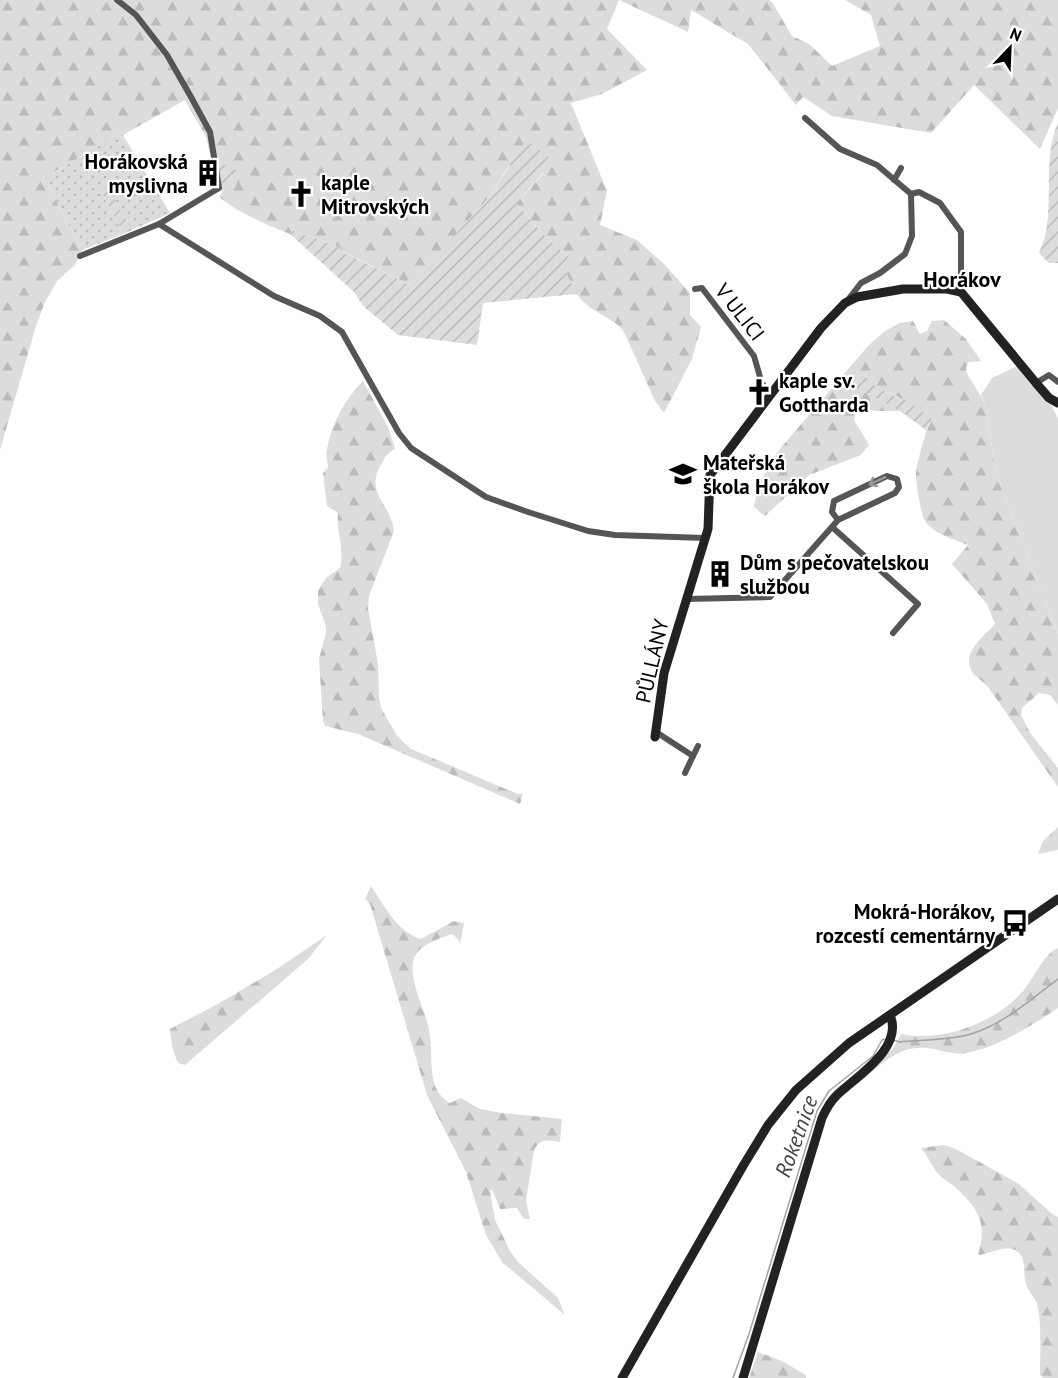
<svg xmlns="http://www.w3.org/2000/svg" width="1058" height="1378" font-family="'PT Sans',sans-serif">
  <style>
    .grass { fill: url(#grass-dots) }
    .forest { fill: url(#forest-firs) }
    .garden { fill: url(#garden-furrows) }
    .pitch { fill: #dcdcdc }
    .lines { fill: none; stroke-linecap: round; stroke-linejoin: round }
    .stream { stroke: #a3a3a3; stroke-width: 1.5 }
    .street { stroke: #555; stroke-width: 6 }
    .secondary { stroke: #222; stroke-width: 9 }
    .oneway { stroke: #999 }
    .labels { text-anchor: middle; dominant-baseline: central; stroke-width: 4.5; stroke-linejoin: round; paint-order: stroke }
    .poi-label { font-size: 21px; font-weight: bold; fill: #000; stroke: #fff; text-anchor: start }
    .street-label { font-size: 21px; fill: #000; stroke: #fff }
    .neighbourhood-label { font-size: 22px; font-weight: bold; fill: #000; stroke: #fff }
    .water-label { font-size: 22px; font-style: italic; fill: #444; stroke: #fff }
  </style>
  <defs>
    <pattern id="grass-dots" width="8" height="8" patternUnits="userSpaceOnUse" patternTransform="scale(1.5)"><rect width="8" height="8" fill="#dcdcdc"/><path d="M2 2h.1M6 6h.1" fill="none" stroke="#bbb" stroke-width="1.8" stroke-linecap="round"/></pattern>
    <pattern id="forest-firs" width="22" height="20" patternUnits="userSpaceOnUse" patternTransform="scale(1.5)"><rect width="22" height="20" fill="#dcdcdc"/><path d="M5 1l3.5 6h-7zM16 11l3.5 6h-7z" fill="#bbb"/></pattern>
    <pattern id="garden-furrows" width="10" height="10" patternUnits="userSpaceOnUse" patternTransform="scale(1.5)"><rect width="10" height="10" fill="#dcdcdc"/><path d="M-1 1l2-2M0 10L10 0M9 11l2-2" fill="none" stroke="#bbb"/></pattern>
  </defs>
  <rect width="100%" height="100%" fill="#fff"/>
  <path class="grass" d="M121 132 170 213 132 230 107 188 101 191 123 234 82 250 44 178Z"/>
  <g class="forest">
    <path d="M0 0H619L607 29 647 70 602 94 571 103 607 191 600 225 637 240 664 264 690 293V315L701 327 692 359 664 413 655 401 624 332C616 321 606 318 594 310 579 301 567 282 562 265L569 257 543 234 516 203 544 173 509 165 490 196 410 285 342 251 339 247 292 230 290 234C264 224 241 214 219 197L223 191 216 180 206 137 185 100 123 135 121 132 44 178 82 250 75 265 57 281 45 302 36 326 0 450Z"/>
    <path d="M619 0H769L772 2 792 36 809 44 832 66 880 46 871 15 845 0H1058V108L1040 149 974 85 931 133 832 116 803 97 796 105 748 44 691 10 688 32Z"/>
    <path d="M944 320 966 339 981 361 969 362 966 367 967 374 985 403 996 472 1058 634V705L1050 695 1039 693 1022 708 1021 715 1030 733 1058 768V787L988 687C984 682 977 678 973 673 960 654 982 638 995 624L987 604 952 564 968 545C954 539 932 534 924 519 921 513 915 480 916 473 917 464 925 431 930 424 906 399 893 388 857 388L900 411H876L857 408 854 420 869 445 861 455 809 475 765 516 754 507 759 483 779 450 868 346 885 331 900 323 913 321 920 334 927 331 932 321Z"/>
    <path d="M363 381 388 427 395 449C389 452 385 456 382 463 363 493 392 505 394 531L369 596 368 608 378 664 379 698 381 708 397 736 411 749 518 794H523L520 804 358 734 325 726 323 721 319 659 326 633V626L318 604V591L326 578 340 568C345 545 336 534 338 513L327 506 323 473 328 468C328 461 325 454 327 449 332 423 345 399 363 381Z"/>
    <path d="M1058 827V850L1038 854 1043 841Z"/>
    <path d="M371 886C384 905 397 932 421 939L454 921 464 923 460 944 458 939 452 934C440 938 419 945 414 958 407 978 426 1011 429 1030 433 1049 429 1068 435 1086 438 1093 443 1099 450 1103L461 1098 480 1109 502 1113 562 1119 560 1142C549 1140 540 1138 534 1150L526 1201 530 1219H524L517 1208 500 1209 492 1190H490L495 1220 510 1251 518 1262 558 1298 565 1315 502 1262 486 1235 466 1172 427 1095 370 904 365 899Z"/>
    <path d="M327 935 308 959 185 1065 178 1063 172 1047 170 1029 216 1005 274 971Z"/>
    <path d="M1058 948V1008C1029 1027 1001 1046 966 1053 956 1055 944 1051 934 1049 900 1043 886 1061 861 1081L894 1047 901 1034C942 1043 997 1022 1023 991 1035 977 1041 957 1058 948Z"/>
    <path d="M944 1145 956 1149 1019 1184 1052 1214 1058 1217V1378H1043L1040 1375C1040 1356 1042 1321 1037 1304 1035 1296 1028 1292 1026 1284 1022 1272 1028 1257 1015 1250 1003 1245 990 1254 978 1255 988 1221 978 1209 954 1186 949 1182 943 1179 939 1175 932 1167 928 1156 921 1148Z"/>
    <path d="M758 1352 782 1361 806 1375V1378H749Z"/>
  </g>
  <g class="garden">
    <path d="M1058 123V263H1049L1039 253C1058 215 1040 161 1058 123Z"/>
    <path d="M526 140 554 161 516 203 543 234 569 257 562 265 577 294 483 303 477 345 398 335 363 306 354 292 290 234 292 230 339 247 343 252 410 285 490 196Z"/>
    <path d="M228 164 236 170 240 182 223 186 218 167Z"/>
    <path d="M107 187 132 230 123 234 101 191Z"/>
    <path d="M865 377 878 388 909 402 932 419 926 430 900 411 856 388Z"/>
  </g>
  <path class="pitch" d="M1017 366 1048 404 1050 403 1058 418V634L996 472 985 403 981 395 992 378Z"/>
  <g class="lines">
    <g class="stream">
      <path d="M893 1040 900 1042C920 1040 953 1040 971 1034 1004 1024 1031 999 1058 979"/>
      <path d="M733 1378 749 1334 817 1111 829 1091 873 1056 882 1040 886 1039"/>
    </g>
    <g class="street">
      <path d="M805 118 840 149 877 165 911 194 912 236 905 254 880 273 861 283 847 301"/>
      <path d="M894 180 901 168"/>
      <path d="M911 194 919 192 940 203 961 232V292"/>
      <path d="M159 224 274 296 320 316 342 332 399 433 411 448 486 497 528 512 588 531 615 535 705 538"/>
      <path d="M80 256 159 224 219 188 210 132 191 97 167 55 136 15 117 0"/>
      <path d="M695 289 702 288 754 356 762 384 771 392"/>
      <path d="M1036 383 1049 375 1058 382"/>
      <path d="M832 527 918 604 893 633"/>
      <path d="M687 599 770 597 838 520 895 493 899 487 897 479 887 476 834 501 832 512 838 520"/>
      <path d="M656 732 693 756 685 773"/>
      <path d="M693 756 698 746"/>
    </g>
    <g class="secondary">
      <path d="M655 737 664 673 708 529 710 475 821 328 845 303 857 297 903 289H947L961 292 1036 383 1049 398 1058 403"/>
      <path d="M622 1378 743 1166 768 1125 796 1090 849 1043 1058 899"/>
      <path d="M743 1378 822 1118C826 1109 830 1102 837 1095 857 1076 904 1048 890 1015"/>
    </g>
  </g>
  <defs><path id="oneway-shaft" d="M-6 0H5M1.5-3L5.5 0L1.5 3" fill="none" stroke-width="1.6" stroke-linecap="round" stroke-linejoin="round" transform="scale(1.5)"/></defs>
  <use class="oneway" href="#oneway-shaft" transform="translate(877 481) rotate(155)"/>
  <defs>
    <symbol id="building-bare" viewBox="-9 -9 18 18"><path d="M-4-6H4V6H1V3H-1V6H-4ZM-2.5-4.3h1.7v1.8h-1.7ZM.8-4.3h1.7v1.8H.8ZM-2.5-1h1.7V.8h-1.7ZM.8-1h1.7V.8H.8Z" fill="#000" stroke="#fff" stroke-width="2.5" paint-order="stroke"/></symbol>
    <symbol id="church-bare" viewBox="-9 -9 18 18"><path d="M-1.2-6h2.4v3.5h3.3v2.4h-3.3V6h-2.4V-.1h-3.3v-2.4h3.3Z" fill="#000" stroke="#fff" stroke-width="2.5" paint-order="stroke"/></symbol>
    <symbol id="school-bare" viewBox="-9 -9 18 18"><path d="M0-5L7-2L0 1L-7-2ZM-4 1L0 2.5L4 1V4Q0 6-4 4Z" fill="#000" stroke="#fff" stroke-width="2.5" paint-order="stroke"/></symbol>
    <symbol id="bus-bare" viewBox="-9 -9 18 18"><path d="M-5-6H5V4H4V6H2V4H-2V6H-4V4H-5ZM-3.5-4V0h7V-4ZM-3.5 1.2v1.5H-2V1.2ZM2 1.2v1.5H3.5V1.2Z" fill="#000" stroke="#fff" stroke-width="2.5" paint-order="stroke"/></symbol>
  </defs>
  <g fill-rule="evenodd">
    <use href="#building-bare" x="189" y="154" width="38" height="38"/>
    <use href="#church-bare" x="282" y="175" width="38" height="38"/>
    <use href="#church-bare" x="740" y="373" width="38" height="38"/>
    <use href="#school-bare" x="664" y="455" width="38" height="38"/>
    <use href="#building-bare" x="701" y="555" width="38" height="38"/>
    <use href="#bus-bare" x="996" y="904" width="38" height="38"/>
  </g>
  <g class="labels">
    <g class="poi-label">
      <text x="188" y="161" text-anchor="end">Horákovská<tspan x="188" dy="24">myslivna</tspan></text>
      <text x="321" y="182">kaple<tspan x="321" dy="24">Mitrovských</tspan></text>
      <text x="779" y="380">kaple sv.<tspan x="779" dy="24">Gottharda</tspan></text>
      <text x="703" y="462">Mateřská<tspan x="703" dy="24">škola Horákov</tspan></text>
      <text x="740" y="562">Dům s pečovatelskou<tspan x="740" dy="24">službou</tspan></text>
      <text x="995" y="911" text-anchor="end">Mokrá-Horákov,<tspan x="995" dy="24">rozcestí cementárny</tspan></text>
    </g>
    <g class="street-label">
      <text transform="translate(740 312) rotate(52)">V ULICI</text>
      <text transform="translate(652 661) rotate(-77)">PŮLLÁNY</text>
    </g>
    <g class="neighbourhood-label">
      <text x="962" y="279">Horákov</text>
    </g>
    <g class="water-label">
      <text transform="translate(796 1136) rotate(-70)">Roketnice</text>
    </g>
  </g>
  <g transform="translate(1010 48) rotate(23)" stroke="#ffffff" stroke-width="4.5" paint-order="stroke">
  <path d="M0-4.5L10 22L0 15L-10 22Z" fill="#000000"/>
  <text y="-9" font-size="16" font-weight="bold" text-anchor="middle" fill="#000000">N</text>
  </g>
</svg>
